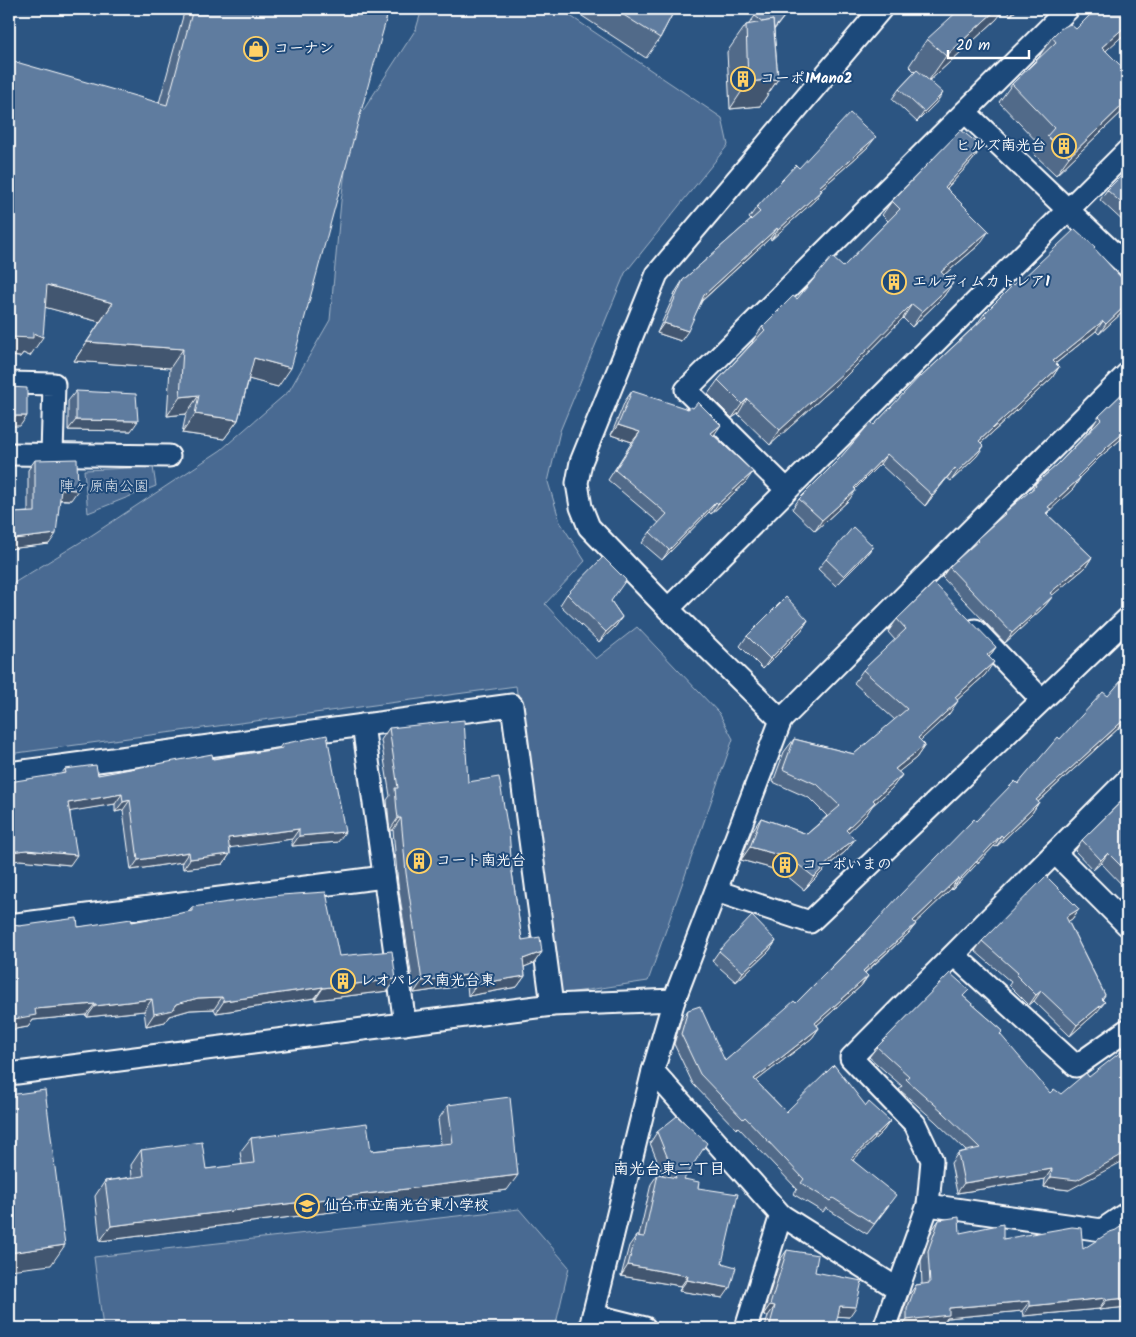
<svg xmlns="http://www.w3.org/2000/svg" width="1136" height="1337" font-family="Kalam,'Klee One',sans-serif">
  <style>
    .green { fill: #486b92; stroke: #a4b5c8 }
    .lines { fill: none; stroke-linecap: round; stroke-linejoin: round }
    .street-casing { stroke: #fff; stroke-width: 25 }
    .street { stroke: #1f4a7a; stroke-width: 21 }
    .wall { fill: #516b89; stroke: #fff }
    .shaded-wall { fill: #42576f; stroke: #fff }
    .building { fill: #5e7c9f; stroke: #fff }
    .labels { text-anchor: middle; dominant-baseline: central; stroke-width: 4; stroke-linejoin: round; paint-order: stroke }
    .poi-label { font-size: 15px; font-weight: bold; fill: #fff; stroke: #1f4a7a; text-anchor: start }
    .park-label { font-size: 15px; fill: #dae1e9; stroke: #1f4a7a }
    .neighbourhood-label { font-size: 16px; font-weight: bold; fill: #fff; stroke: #1f4a7a }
  </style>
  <rect width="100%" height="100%" fill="#2c5582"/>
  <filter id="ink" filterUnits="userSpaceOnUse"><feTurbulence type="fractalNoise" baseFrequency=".02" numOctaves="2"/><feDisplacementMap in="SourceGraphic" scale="10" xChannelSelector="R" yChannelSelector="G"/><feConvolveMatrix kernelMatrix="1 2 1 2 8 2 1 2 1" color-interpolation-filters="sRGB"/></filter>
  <g filter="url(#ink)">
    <g class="green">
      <path d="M422 9H560L722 118 728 145 625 273 560 431 548 482 560 522 585 561 545 604 596 659 637 627 719 713 733 739 648 981 561 994 516 686 9 754V586L92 535 221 450 289 391 330 320 341 201 351 129 416 29Z"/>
      <path d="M153 467 156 486 88 513 84 470Z"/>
      <path d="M519 1209 569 1267 555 1328H103L94 1257Z"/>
    </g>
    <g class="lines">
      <defs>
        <g id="street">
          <path d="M965 112 1127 266"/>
          <path d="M9 383 54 384 52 454"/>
          <path d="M9 454 169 456"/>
          <path d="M787 490 686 390 1068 9"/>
          <path d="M668 609 1127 151"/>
          <path d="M975 630 1042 700"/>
          <path d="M781 720 1127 374"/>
          <path d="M363 725 405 1024"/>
          <path d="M9 773 512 705 552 1005"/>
          <path d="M1055 853 1127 925"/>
          <path d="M716 891 810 922 1127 619"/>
          <path d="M9 925 384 877"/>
          <path d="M954 955 1076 1066 1127 1030"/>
          <path d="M653 1071 781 1215 746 1328"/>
          <path d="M9 1074 552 1005 674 1000"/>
          <path d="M928 1205 1102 1230 1127 1213"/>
          <path d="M781 1215 898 1289"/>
          <path d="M593 1315 645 1328"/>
          <path d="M590 1328 653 1071 674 1000 781 720 668 609 589 527 581 507 577 483 581 462 657 274 881 9"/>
          <path d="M884 1328 928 1205 932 1160 915 1124 851 1058 1127 780"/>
        </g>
      </defs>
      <use href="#street" class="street-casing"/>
      <use href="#street" class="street"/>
    </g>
    <g class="wall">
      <path d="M185 9H389L278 387 249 379 238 420 224 439 182 433 186 414 167 416 170 368 74 361 100 322 45 307 30 356 23 353 20 357 9 356 159 103Z"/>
      <path d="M587 9H689L673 13 660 38 646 58 582 16Z"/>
      <path d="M760 9H790L774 30 778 79 760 106 730 109 727 52 746 25 749 24Z"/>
      <path d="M1004 9H1018L1011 15Z"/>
      <path d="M1127 9V32L1106 50 1127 107 1056 175 1034 154 1040 145 999 102 1012 84 1040 56V55L1052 37 1076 29Z"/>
      <path d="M997 19 929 81 936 103 917 122 892 99 899 89 915 72 909 66 927 39Z"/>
      <path d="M868 147 821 189 822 190 815 200 771 240 770 238 702 301 681 341 657 333 676 291 683 280 751 220 749 218 756 208 799 168Z"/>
      <path d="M982 147 972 161 947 188 979 245 944 275 953 283 943 297 912 327 903 318 845 377 770 445 738 414 732 418 708 394 718 380 753 342H752L762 327 797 299 843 267 888 221 882 215 892 201Z"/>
      <path d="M1127 170V225L1100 200 1107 190Z"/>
      <path d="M1094 248 1127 308 1099 334 1096 331 1055 364 1059 367 1052 378 981 443 977 456 951 481 947 478 925 506 880 464 855 489 849 500 815 531 792 509 799 499 874 425 921 377 977 324 984 314 1019 282Z"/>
      <path d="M1127 389V434L1100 457 1079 478H1080L1073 489 1050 509 1047 514 1092 557 1085 568 1052 595 1045 606 1005 643 942 577 949 567 973 545 977 539 1000 518 1004 513 1030 492 1035 484 1057 465 1093 427H1092L1099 416Z"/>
      <path d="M76 391 131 431 68 430V401Z"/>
      <path d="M632 391 713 435 746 482 711 514 709 512 662 560 642 543 650 532 659 523 608 480 632 442 611 435 625 401Z"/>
      <path d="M35 460 71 500H60L49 544 9 549V519L13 513 28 512V470Z"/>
      <path d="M873 546 865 557 836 586 818 569 826 559Z"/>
      <path d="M567 594 611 601 622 617 615 627 599 642 560 605Z"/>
      <path d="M897 619 996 647 989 657 985 675 957 700 949 714 920 740 925 745 916 758 898 772 902 775 892 788 872 806 866 815 848 832 855 839 845 852 830 864 804 890 781 871 741 860 752 831 761 818 807 834 827 816 809 798 773 782 784 752 794 739 854 754 895 720 854 683 863 670 895 640 888 632Z"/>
      <path d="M808 620 801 631 763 669 740 646 747 636Z"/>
      <path d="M1127 714V718L1121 726 1038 802H1039L1032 813 996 847 994 846 952 890 951 889 915 923 916 924 908 934 865 973 868 976 861 986 817 1025 819 1028 812 1038 756 1081 786 1112 866 1106 890 1121 883 1131 853 1160 889 1205 867 1234 826 1208 823 1212 793 1194 797 1189 738 1127 736 1129 693 1084 674 1044 681 1020 688 1010 725 1061 796 1003 976 821 1018 784 1060 739Z"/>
      <path d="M389 728 468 782 512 872 522 940 542 952 534 963 524 967 525 976 517 987 468 996 467 985 414 993 398 884 393 830H390L389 823 387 800 390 796 381 740Z"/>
      <path d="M282 744 338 842 292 846V839L230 847V854L223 864 183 869 182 862 131 870 123 810 115 812V804L70 811V865L20 860 62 773 65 769 98 775 213 759 279 748Z"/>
      <path d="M1127 796V890L1101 863 1093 870 1075 851 1082 840Z"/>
      <path d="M192 907 339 956 396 979 388 991 315 1000V998L216 1013 214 1009 190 1010 169 1016 165 1022 146 1026 144 1011 87 1017 86 1015 33 1020 28 1027 9 1030V922L13 925 19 926 78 927 132 922 189 912Z"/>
      <path d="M1079 909 1072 919 1068 921 1105 995 1102 1000 1097 1012 1070 1036 1034 1001 1029 1005 1009 985 1011 982 975 951 982 941Z"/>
      <path d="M776 941 769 951 736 982 712 961 719 951Z"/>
      <path d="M964 997 1003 1031 1000 1035 1069 1190 1044 1187 1045 1179 957 1193 951 1163 958 1153 966 1151 935 1121 901 1091 899 1090 902 1086 869 1057 877 1047Z"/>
      <path d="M448 1105 507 1190 100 1241 95 1196 105 1181 132 1177 131 1165 141 1150 206 1169 242 1165 240 1152 251 1138 371 1151 441 1144 438 1120Z"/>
      <path d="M657 1132 684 1179 698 1188 722 1263 723 1298 679 1291 681 1286 621 1276 629 1246 636 1236H639L651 1184 658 1174 663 1175 650 1143Z"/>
      <path d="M939 1220 960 1233 1003 1239 1083 1249 1127 1307 1099 1310V1309L1023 1316 1022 1311 947 1318 942 1325 915 1328H900V1320L909 1295 916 1285 922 1284 921 1261 932 1230Z"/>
      <path d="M787 1250 815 1272 849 1317 837 1316 835 1328H765L768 1316 763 1315 780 1260Z"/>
    </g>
    <g class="shaded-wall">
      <path d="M673 9H689L669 14Z"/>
      <path d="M997 9H1004L997 19 927 83 946 56Z"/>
      <path d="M1015 9H1018L1011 15Z"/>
      <path d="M1127 25V32L1090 65 1102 47Z"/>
      <path d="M778 79 760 106 730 109 748 82Z"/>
      <path d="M943 93 936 103 917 122 924 112Z"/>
      <path d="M1127 101V107L1056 175 1069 157Z"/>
      <path d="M876 137 868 147 812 197 819 187Z"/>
      <path d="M982 147 972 161 935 201 945 187Z"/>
      <path d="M822 190 815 200 771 240 778 230Z"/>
      <path d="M777 228 770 238 697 305 704 295Z"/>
      <path d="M989 231 979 245 931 286 941 272Z"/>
      <path d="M953 283 943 297 912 327 922 312Z"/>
      <path d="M47 285 113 303 100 322 33 304Z"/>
      <path d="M912 304 903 318 845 377 770 445 780 430Z"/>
      <path d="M1127 304V308L1099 334 1106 324Z"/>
      <path d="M1103 321 1096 331 1046 371 1053 361Z"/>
      <path d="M664 323 688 331 681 341 657 333Z"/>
      <path d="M33 333 43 337 30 356 23 353 20 357 9 356V337Z"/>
      <path d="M87 342 183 349 170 368 74 361Z"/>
      <path d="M254 358 291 368 278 387 241 377Z"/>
      <path d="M1059 367 1052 378 972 451 979 441Z"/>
      <path d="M199 395 186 414 167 416 180 397Z"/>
      <path d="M747 399 738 414 732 418 742 404Z"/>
      <path d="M195 414 238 420 224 439 182 433Z"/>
      <path d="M9 416H27L20 426H9Z"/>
      <path d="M76 420 138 421 131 431 68 430Z"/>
      <path d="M618 425 640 432 632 442 611 435Z"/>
      <path d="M721 425 714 435 704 443 711 433Z"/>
      <path d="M1127 430V434L1100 457 1071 486 1078 476 1107 447Z"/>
      <path d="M984 446 977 456 951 481 958 471Z"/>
      <path d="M887 454 880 464 846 498 854 488Z"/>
      <path d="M955 468 947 478 925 506 932 495Z"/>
      <path d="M753 472 746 482 711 514 718 504Z"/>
      <path d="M1080 478 1073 489 1047 513 1051 509 1043 519 1048 507Z"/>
      <path d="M61 489 78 490 71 500 53 499Z"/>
      <path d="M856 490 849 500 815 531 822 520Z"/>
      <path d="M716 502 709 512 662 560 669 550Z"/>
      <path d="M56 534 49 544 9 549V547L14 539Z"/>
      <path d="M873 546 865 557 836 586 844 576Z"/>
      <path d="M1092 557 1085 568 1043 603 1050 593Z"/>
      <path d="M1053 596 1045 606 1005 643 1012 633Z"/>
      <path d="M622 617 615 627 599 642 606 632Z"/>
      <path d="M808 620 801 631 763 669 770 659Z"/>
      <path d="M996 647 987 660V655Z"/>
      <path d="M994 662 985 675 946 710 955 697Z"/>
      <path d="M958 701 949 714 909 751 918 738Z"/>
      <path d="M1127 717 1121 726 1029 810 1036 800Z"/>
      <path d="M925 745 916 758 886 782 895 769Z"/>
      <path d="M902 775 892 788 872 806 866 815 837 843 846 830 873 800Z"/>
      <path d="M122 794 115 804 61 813 68 803Z"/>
      <path d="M130 800 123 810 115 812 123 802Z"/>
      <path d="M1039 802 1032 813 996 847 1003 837Z"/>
      <path d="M398 818H401L393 830H390Z"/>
      <path d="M299 829 292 839 221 849 228 838Z"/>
      <path d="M345 832 338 842 292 846 299 836Z"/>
      <path d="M1001 835 994 846 952 890 959 880Z"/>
      <path d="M855 839 845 852 830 864 804 890 814 877 839 851Z"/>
      <path d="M750 847 790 858 781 871 741 860Z"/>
      <path d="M27 850 77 855 70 865 20 860 9 862V852Z"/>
      <path d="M189 852 182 862 131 870 138 860Z"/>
      <path d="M1108 853 1101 863 1093 870 1101 860Z"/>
      <path d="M230 854 223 864 183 869 190 859Z"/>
      <path d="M958 878 951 889 906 932 913 921Z"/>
      <path d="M1079 909 1072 919 1059 927 1066 917Z"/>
      <path d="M916 924 908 934 855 981 863 971Z"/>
      <path d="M776 941 769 951 736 982 743 972Z"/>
      <path d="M542 952 534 963 514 971 523 959Z"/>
      <path d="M475 974 467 985 414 993 422 981Z"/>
      <path d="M525 976 517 987 468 996 477 984Z"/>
      <path d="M868 976 861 986 808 1033 815 1023Z"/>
      <path d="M396 979 388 991 315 1000 323 988Z"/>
      <path d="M323 987 315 998 216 1013 224 1001Z"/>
      <path d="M1041 991 1034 1001 1029 1005 1036 995Z"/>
      <path d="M222 997 214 1009 190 1010 169 1016 165 1022 146 1026 154 1014 176 1004 198 998Z"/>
      <path d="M152 999 144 1011 87 1017 95 1006Z"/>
      <path d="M1105 1002 1097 1012 1070 1036 1077 1025Z"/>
      <path d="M95 1004 86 1015 33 1020 28 1027 9 1030V1020L35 1009Z"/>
      <path d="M819 1028 812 1038 746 1089 754 1079Z"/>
      <path d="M890 1121 883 1131 844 1169 851 1159Z"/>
      <path d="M1127 1152V1159L1069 1190 1044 1187 1051 1177Z"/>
      <path d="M1052 1169 1045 1179 957 1193 964 1183Z"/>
      <path d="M518 1175 507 1190 100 1241 111 1226Z"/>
      <path d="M65 1245 51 1265 9 1270V1253Z"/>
      <path d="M628 1265 688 1276 681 1286 621 1276Z"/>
      <path d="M687 1280 730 1288 723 1298 679 1291Z"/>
      <path d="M1106 1298 1099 1309 1023 1316 1030 1306Z"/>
      <path d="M1127 1298V1307L1099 1310 1107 1300Z"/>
      <path d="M1030 1301 1022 1311 947 1318 942 1325 915 1328H901L907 1320 949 1308Z"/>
      <path d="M770 1305 775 1306 768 1316 763 1315Z"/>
      <path d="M840 1306 856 1307 849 1317 833 1316Z"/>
    </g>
    <g class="building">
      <path d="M193 9H389L291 368 254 358 238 420 195 414 199 395 180 397 183 349 87 342 113 303 47 285 43 337 33 333V338L9 337V60L167 105Z"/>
      <path d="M614 9H675L660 38Z"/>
      <path d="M760 9H790L774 29 773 20 763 22 755 16Z"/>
      <path d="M960 9H997L946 56 927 39Z"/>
      <path d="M1096 9H1127V25L1102 47 1127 72V101L1069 157 1047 136 1054 128 1012 84 1056 42 1052 37 1060 29 1070 24 1076 29Z"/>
      <path d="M773 20 778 79 748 82 746 25Z"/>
      <path d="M917 70 943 93 924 112 899 89Z"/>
      <path d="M850 113 876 137 819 187 822 190 778 230 777 228 704 295 688 331 664 323 683 280 760 212 756 208 796 165 799 168Z"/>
      <path d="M961 130 982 147 945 187 989 231 941 272 953 283 922 312 912 304 854 363 780 430 747 399 742 404 718 380 765 330 762 327 793 296 797 299 832 257 843 267 900 209 892 201Z"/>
      <path d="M1127 170V208L1107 190Z"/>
      <path d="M1075 229 1095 247 1094 248 1127 284V304L1106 324 1103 321 1053 361 1059 367 979 441 984 446 958 471 955 468 932 495 887 454 854 488 856 490 822 520 799 499 840 458 871 422 874 425 920 376 921 377 986 316 984 314 1018 280 1019 282Z"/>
      <path d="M9 387 27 388V416H9Z"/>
      <path d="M1127 389V430L1107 447 1078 476 1080 478 1048 507 1051 509 1046 513 1092 557 1050 593 1053 596 1012 633 949 567 978 541 977 539 1005 514 1004 513 1036 486 1035 484 1057 465 1102 419 1099 416Z"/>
      <path d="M76 391 136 394 138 421 76 420Z"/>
      <path d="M632 391 688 409 691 407 693 408 698 402 721 425 711 433 753 472 718 504 716 502 669 550 650 532 667 514 615 470 640 432 618 425Z"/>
      <path d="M77 459 78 490 61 489 56 534 14 539 13 513 35 512V460Z"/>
      <path d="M853 527 873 546 844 576 826 559Z"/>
      <path d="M603 557 626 580 611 601 622 617 606 632 567 594Z"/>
      <path d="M934 583 996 647 987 655 994 662 955 697 958 701 918 738 925 745 895 769 902 775 873 800 875 802 846 830 855 839 839 851 814 877 790 858 750 847 761 818 807 834 840 806 818 785 783 769 794 739 854 754 907 709 863 670 906 629 897 619Z"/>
      <path d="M786 597 808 620 770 659 747 636Z"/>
      <path d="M1127 674V711L1125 713 1127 715V717L1036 800 1039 802 1003 837 1001 835 959 880 958 878 913 921 916 924 863 971 868 976 815 1023 819 1028 754 1079 786 1112 834 1065 866 1106 869 1102 890 1121 851 1159 896 1195 874 1224 833 1198 830 1201 801 1183 804 1179 745 1117 743 1119 700 1074 681 1034 688 1010 700 1006 725 1061 794 1001 796 1003 860 939 898 897 974 819 976 821 1015 781 1018 784 1058 737 1060 739 1103 692 1108 696Z"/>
      <path d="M464 720 468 782 499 777 508 830H509L512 872 522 940 540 937 542 952 523 959 525 976 477 984 475 974 422 981 406 873 401 818H398L397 811 395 788H398L389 728Z"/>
      <path d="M327 735 345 832 299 836V829L228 838 230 854 190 859 189 852 138 860 130 800 123 802 122 794 68 803 77 855 27 850 9 852V782L66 773 65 769 96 765 98 775 212 754 213 759 283 748 282 744Z"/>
      <path d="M1127 796V872L1108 853 1101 860 1082 840Z"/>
      <path d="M1046 876 1079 909 1066 917 1105 995 1102 999 1105 1002 1077 1025 1041 991 1036 995 1016 975 1018 973 982 941Z"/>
      <path d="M326 892 339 956 392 951 396 979 323 988V987L224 1001 222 997 198 998 176 1004 173 1010 154 1014 152 999 95 1006V1004L35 1009 36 1015 9 1020V922L13 925 19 926 77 918 78 927 131 919 132 922 192 911V907L281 895Z"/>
      <path d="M752 916 776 941 743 972 719 951Z"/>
      <path d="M950 973 969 990 963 996 1003 1031 1000 1034 1050 1093 1054 1089 1061 1094 1086 1073 1089 1077 1127 1047V1152L1077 1180 1051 1177 1052 1169 964 1183 958 1153 980 1148 942 1111 908 1081 906 1079 909 1076 877 1047Z"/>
      <path d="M45 1090 65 1245 9 1253V1095Z"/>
      <path d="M510 1097 518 1175 111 1226 105 1181 144 1176 141 1150 202 1142 206 1169 254 1163 251 1138 367 1123 371 1151 453 1143 448 1105Z"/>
      <path d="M677 1116 707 1143 684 1179 699 1182 698 1188 738 1194 722 1263 736 1267 730 1288 687 1280 688 1276 628 1265 636 1236 644 1237 658 1174 676 1178 657 1132Z"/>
      <path d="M959 1217 960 1233 1003 1224V1239L1072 1227 1081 1228 1083 1249 1110 1232 1116 1230 1127 1222V1298L1107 1300 1106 1298 1030 1306V1301L949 1308V1315L907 1320V1309L916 1285 930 1283 928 1251 939 1220Z"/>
      <path d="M787 1250 818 1255 815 1272 862 1281 856 1307 840 1306 835 1328H769L775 1306 770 1305Z"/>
    </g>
  </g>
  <defs>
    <symbol id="shop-ring" viewBox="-11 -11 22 22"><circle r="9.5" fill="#1f4a7a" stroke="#ffd166" stroke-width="1.5"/><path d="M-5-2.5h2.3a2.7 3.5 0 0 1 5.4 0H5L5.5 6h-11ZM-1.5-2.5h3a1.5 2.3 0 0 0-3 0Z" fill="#ffd166"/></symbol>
    <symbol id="building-ring" viewBox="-11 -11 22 22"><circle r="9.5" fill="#1f4a7a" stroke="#ffd166" stroke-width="1.5"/><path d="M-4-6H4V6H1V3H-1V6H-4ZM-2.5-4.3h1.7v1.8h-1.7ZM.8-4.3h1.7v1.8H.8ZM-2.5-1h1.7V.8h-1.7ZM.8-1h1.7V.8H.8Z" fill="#ffd166"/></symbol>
    <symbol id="school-ring" viewBox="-11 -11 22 22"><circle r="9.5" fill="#1f4a7a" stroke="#ffd166" stroke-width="1.5"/><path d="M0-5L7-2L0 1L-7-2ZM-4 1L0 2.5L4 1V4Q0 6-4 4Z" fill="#ffd166"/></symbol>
  </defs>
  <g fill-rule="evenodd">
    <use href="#shop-ring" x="242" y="35" width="28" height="28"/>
    <use href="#building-ring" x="729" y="65" width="28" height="28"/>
    <use href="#building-ring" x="1050" y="132" width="28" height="28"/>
    <use href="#building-ring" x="880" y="268" width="28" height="28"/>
    <use href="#building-ring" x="405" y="847" width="28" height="28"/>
    <use href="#building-ring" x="771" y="851" width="28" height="28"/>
    <use href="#building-ring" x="329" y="967" width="28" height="28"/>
    <use href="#school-ring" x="293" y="1192" width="28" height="28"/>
  </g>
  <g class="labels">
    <g class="poi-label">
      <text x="274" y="49">コーナン</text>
      <text x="760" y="79">コーポ1Mano2</text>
      <text x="1046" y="146" text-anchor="end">ヒルズ南光台</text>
      <text x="912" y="282">エルディムカトレア1</text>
      <text x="436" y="861">コート南光台</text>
      <text x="802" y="865">コーポいまの</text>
      <text x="360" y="981">レオパレス南光台東</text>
      <text x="324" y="1206">仙台市立南光台東小学校</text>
    </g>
    <g class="park-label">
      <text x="104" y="487">陣ヶ原南公園</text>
    </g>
    <g class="neighbourhood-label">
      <text x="669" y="1169">南光台東二丁目</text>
    </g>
  </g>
  <rect width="1136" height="1337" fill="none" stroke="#1f4a7a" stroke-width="30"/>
  <rect x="15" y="15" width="1106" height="1307" fill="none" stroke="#fff" stroke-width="2" filter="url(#ink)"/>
  <path d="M948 50v8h81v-8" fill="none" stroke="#ffffff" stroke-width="2.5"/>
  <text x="956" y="50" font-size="15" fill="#ffffff" stroke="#1f4a7a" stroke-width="4" paint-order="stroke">20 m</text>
</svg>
